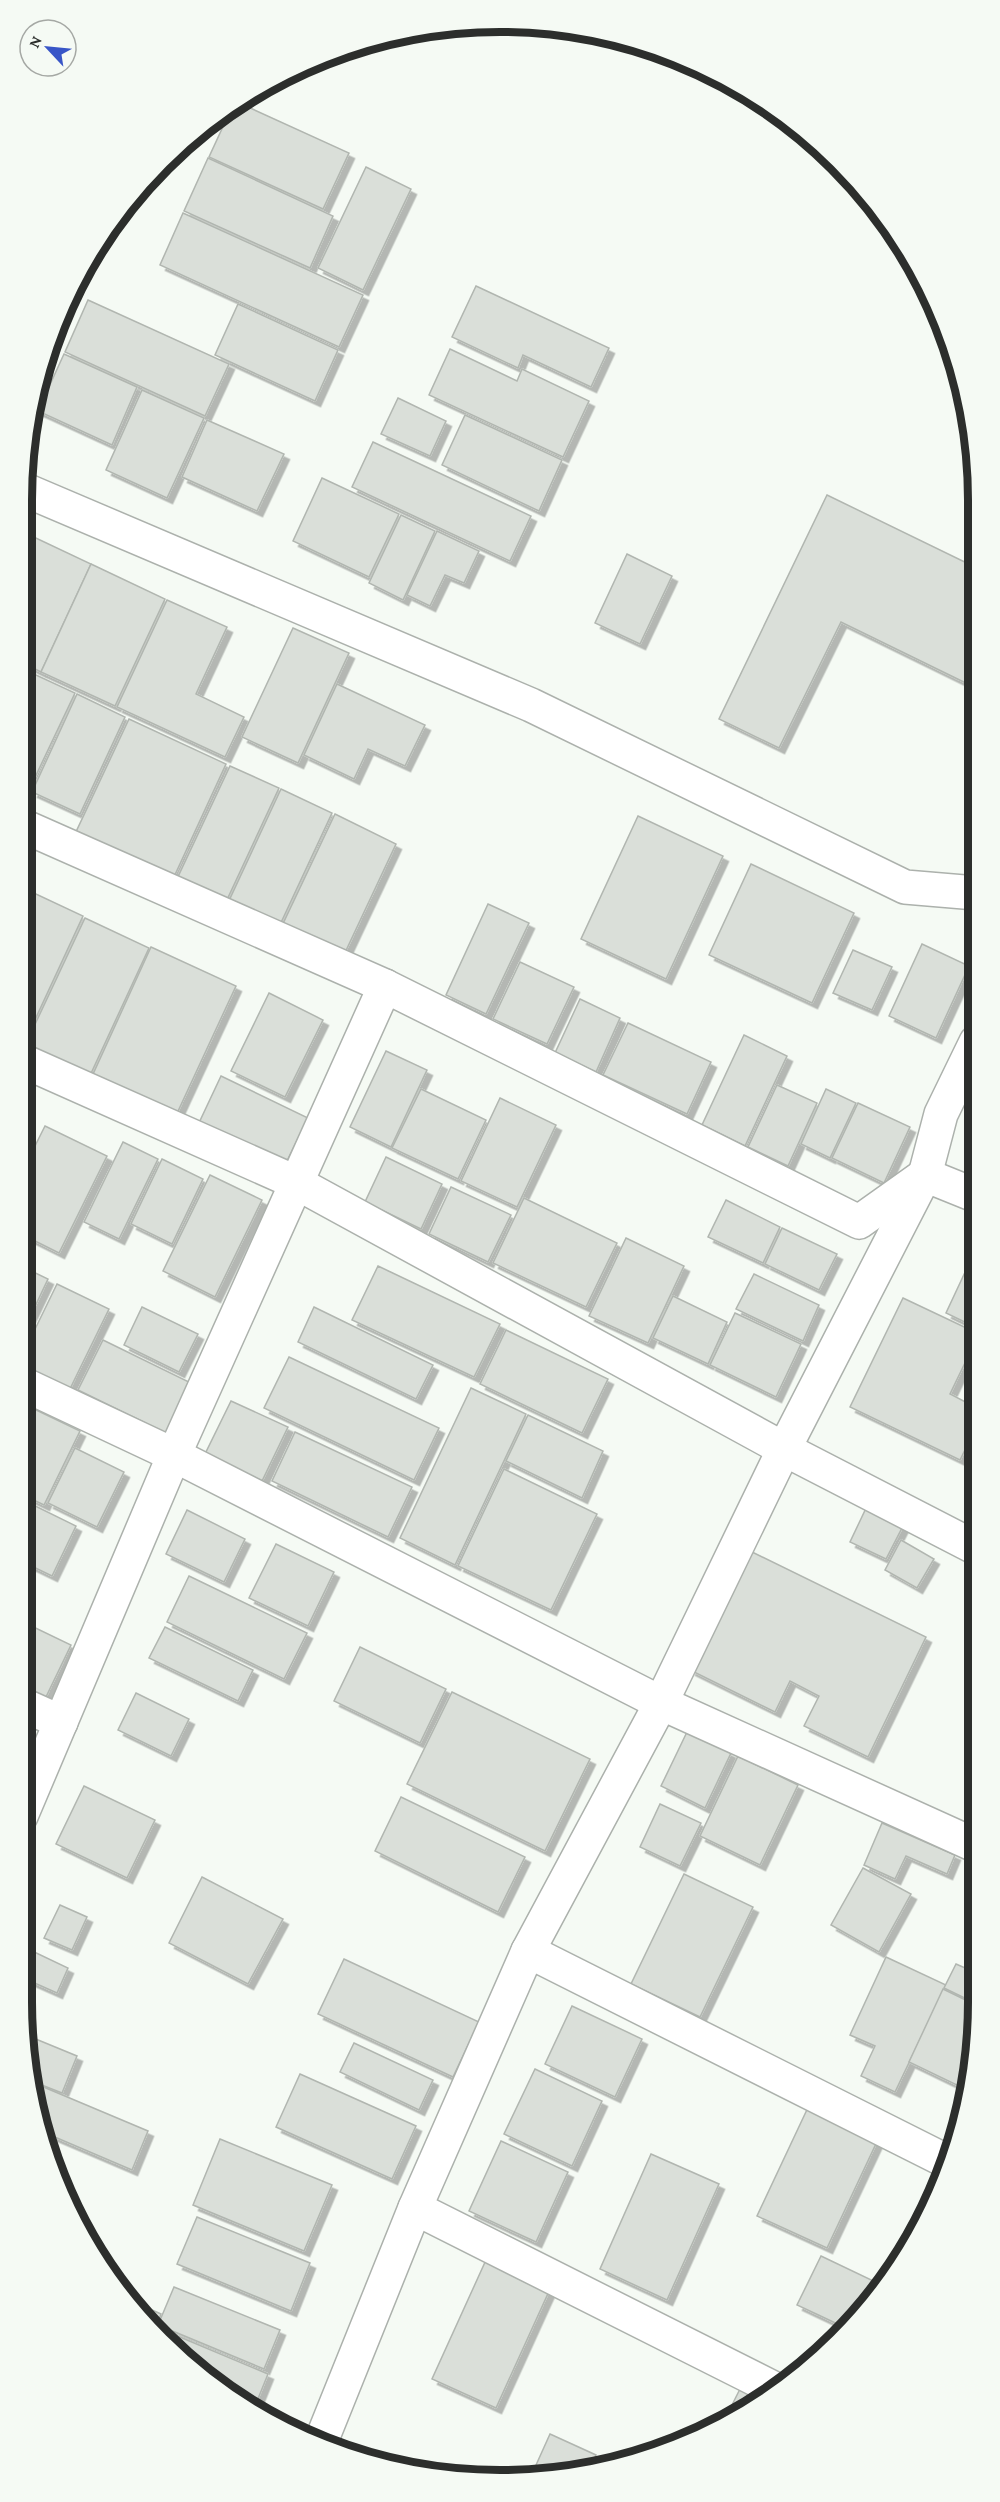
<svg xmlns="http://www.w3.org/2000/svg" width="1000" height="2502" font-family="'Crimson Pro',serif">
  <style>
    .building { fill: #dadfd9; stroke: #b1b6b0; stroke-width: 1.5; filter: url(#shadow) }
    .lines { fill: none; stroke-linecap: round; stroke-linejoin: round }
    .street-casing { stroke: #acb1ac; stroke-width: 36 }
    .street { stroke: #fff; stroke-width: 33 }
    .rim { fill: none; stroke: #2c2e2c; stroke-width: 8 }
  </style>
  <defs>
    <filter id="shadow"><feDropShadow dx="5.5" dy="5.5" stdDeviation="0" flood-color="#0004"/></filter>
  </defs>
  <rect width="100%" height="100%" fill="#f5faf4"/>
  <g class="building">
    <path d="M237 102 349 153 323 209 209 157 233 105Z"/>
    <path d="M208 158 333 216 310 268 184 211Z"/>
    <path d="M366 167 411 189 363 290 318 268Z"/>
    <path d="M183 213 363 295 339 347 160 265Z"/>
    <path d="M476 286 609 348 591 387 523 355 518 368 452 337Z"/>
    <path d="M88 300 229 364 205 416 65 352Z"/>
    <path d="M238 304 338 350 315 401 215 355Z"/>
    <path d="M450 349 517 381 522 369 589 401 563 457 429 395Z"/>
    <path d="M64 354 137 387 112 445 38 411Z"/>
    <path d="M142 390 204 418 167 498 106 470Z"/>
    <path d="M398 398 446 421 430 456 381 434Z"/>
    <path d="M465 415 562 460 539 511 442 465Z"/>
    <path d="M207 420 284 454 257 511 182 477Z"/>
    <path d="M373 442 531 516 510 561 352 487Z"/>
    <path d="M322 478 399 514 369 577 293 541Z"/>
    <path d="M827 495 975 567 976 688 841 622 779 748 719 719Z"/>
    <path d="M401 515 435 531 403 600 369 583Z"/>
    <path d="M21 531 91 564 41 672 21 662Z"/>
    <path d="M437 531 479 551 464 583 445 575 430 606 407 595Z"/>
    <path d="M627 554 672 576 640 644 595 623Z"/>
    <path d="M91 564 165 599 115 706 41 672Z"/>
    <path d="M167 600 227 627 196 694 244 717 225 757 117 707Z"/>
    <path d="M293 628 349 653 298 763 242 737Z"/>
    <path d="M23 669 75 693 29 790 21 786V674Z"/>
    <path d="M337 684 425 725 405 766 368 749 354 779 304 755Z"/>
    <path d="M77 694 125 717 80 814 32 792Z"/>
    <path d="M129 719 226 764 173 879 75 834Z"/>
    <path d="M230 766 279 788 225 904 176 881Z"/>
    <path d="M281 789 332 813 278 929 227 905Z"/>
    <path d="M335 814 396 844 342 959 280 930Z"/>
    <path d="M638 816 723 856 666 979 581 939Z"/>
    <path d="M751 864 854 913 812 1003 709 955Z"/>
    <path d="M21 887 83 916 21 1050Z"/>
    <path d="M488 904 529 923 486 1014 446 995Z"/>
    <path d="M85 918 149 948 87 1082 22 1052Z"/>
    <path d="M922 944 969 966 936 1038 889 1016Z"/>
    <path d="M151 947 236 986 173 1122 89 1083Z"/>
    <path d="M853 950 892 967 872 1010 833 993Z"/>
    <path d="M520 962 574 987 547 1044 493 1019Z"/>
    <path d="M269 993 323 1020 285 1097 231 1071Z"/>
    <path d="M580 999 620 1018 596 1072 555 1053Z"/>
    <path d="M628 1023 711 1062 687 1114 603 1075Z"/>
    <path d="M744 1035 787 1056 745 1146 702 1125Z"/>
    <path d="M386 1051 427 1070 391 1147 350 1127Z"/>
    <path d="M221 1076 308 1118 284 1167 198 1125Z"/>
    <path d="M777 1085 817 1103 788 1166 748 1147Z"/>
    <path d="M421 1089 486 1120 458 1179 392 1148Z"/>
    <path d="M826 1089 856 1103 830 1158 801 1144Z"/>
    <path d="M500 1098 556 1125 517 1207 461 1181Z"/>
    <path d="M858 1103 910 1127 884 1183 832 1158Z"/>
    <path d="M45 1126 107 1156 59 1253 21 1234V1174Z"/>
    <path d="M123 1142 158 1159 119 1239 84 1222Z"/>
    <path d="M386 1157 442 1184 421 1229 365 1202Z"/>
    <path d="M162 1159 203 1179 172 1244 131 1224Z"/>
    <path d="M210 1175 262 1200 215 1297 163 1271Z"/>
    <path d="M451 1187 511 1215 488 1262 429 1234Z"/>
    <path d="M524 1198 617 1243 586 1307 493 1263Z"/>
    <path d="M726 1200 780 1227 763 1263 708 1237Z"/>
    <path d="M782 1228 837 1254 819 1290 765 1264Z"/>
    <path d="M626 1238 684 1266 648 1343 589 1316Z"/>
    <path d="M21 1266 48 1279 21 1336Z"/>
    <path d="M378 1266 500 1324 474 1377 352 1320Z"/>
    <path d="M967 1268 977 1273V1328L946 1313Z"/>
    <path d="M754 1274 819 1305 803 1341 736 1309Z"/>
    <path d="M57 1284 109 1309 65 1399 21 1378V1358Z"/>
    <path d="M673 1296 727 1322 708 1364 653 1338Z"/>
    <path d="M903 1298 977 1333V1338L950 1394 977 1408V1425L960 1460 850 1407Z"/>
    <path d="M142 1307 198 1334 179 1372 124 1345Z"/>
    <path d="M314 1307 433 1365 416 1399 298 1342Z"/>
    <path d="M735 1313 801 1344 776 1397 710 1365Z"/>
    <path d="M506 1330 608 1379 582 1433 480 1384Z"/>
    <path d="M103 1340 191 1383 166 1433 78 1390Z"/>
    <path d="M289 1357 439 1428 414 1480 264 1408Z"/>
    <path d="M471 1388 526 1414 455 1565 400 1538Z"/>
    <path d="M231 1401 288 1427 262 1481 205 1454Z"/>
    <path d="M32 1408 80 1431 44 1505 21 1494V1431Z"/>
    <path d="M528 1415 603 1451 582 1498 506 1461Z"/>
    <path d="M295 1432 412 1487 388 1537 272 1481Z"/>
    <path d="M75 1448 124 1472 97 1527 48 1503Z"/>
    <path d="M504 1469 597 1514 551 1610 458 1566Z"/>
    <path d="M21 1499 76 1526 52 1576 21 1561Z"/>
    <path d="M868 1504 905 1522 886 1559 850 1542Z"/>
    <path d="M187 1510 245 1539 224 1582 166 1554Z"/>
    <path d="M901 1540 934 1559 917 1588 885 1570Z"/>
    <path d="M276 1544 334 1572 308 1626 249 1598Z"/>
    <path d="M748 1550 926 1637 868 1757 804 1726 819 1696 790 1681 775 1712 690 1670Z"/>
    <path d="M189 1576 307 1633 284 1679 167 1622Z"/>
    <path d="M21 1621 71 1645 44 1701 21 1690Z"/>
    <path d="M165 1627 253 1670 238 1701 149 1658Z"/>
    <path d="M360 1647 446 1689 420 1743 334 1701Z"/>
    <path d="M452 1692 590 1759 545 1851 407 1784Z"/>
    <path d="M136 1693 189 1719 171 1756 118 1730Z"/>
    <path d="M687 1732 731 1753 705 1808 661 1786Z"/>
    <path d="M738 1756 798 1785 760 1865 700 1836Z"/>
    <path d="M84 1786 155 1820 127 1878 56 1844Z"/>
    <path d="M401 1797 525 1857 498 1912 375 1851Z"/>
    <path d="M660 1804 701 1823 680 1866 640 1847Z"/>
    <path d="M882 1823 955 1855 947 1874 906 1856 895 1879 864 1865Z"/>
    <path d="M863 1868 911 1894 879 1952 831 1925Z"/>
    <path d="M684 1874 753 1907 700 2017 631 1984Z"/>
    <path d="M202 1877 283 1919 248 1984 169 1943Z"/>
    <path d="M60 1905 87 1917 72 1950 44 1938Z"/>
    <path d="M30 1950 68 1968 57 1993 21 1977V1969Z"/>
    <path d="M886 1957 946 1985 895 2092 861 2076 875 2046 850 2035Z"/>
    <path d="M344 1959 479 2022 453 2077 318 2014Z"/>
    <path d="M956 1964 979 1974V2005L944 1988Z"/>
    <path d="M943 1989 978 2006 965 2089 909 2062Z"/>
    <path d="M572 2006 642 2039 615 2097 545 2064Z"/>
    <path d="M26 2035 77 2056 62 2093 34 2082Z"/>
    <path d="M354 2043 433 2080 419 2110 340 2072Z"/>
    <path d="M535 2069 602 2101 572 2166 504 2134Z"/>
    <path d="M300 2074 416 2126 392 2179 276 2127Z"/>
    <path d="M34 2083 148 2131 132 2170 43 2132Z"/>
    <path d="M812 2099 881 2133 827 2248 757 2216Z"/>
    <path d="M220 2139 332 2185 304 2251 193 2205Z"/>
    <path d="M501 2141 568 2172 536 2242 469 2211Z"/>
    <path d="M651 2154 719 2184 667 2300 600 2269Z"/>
    <path d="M197 2217 310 2263 291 2311 177 2264Z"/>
    <path d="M821 2256 884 2286 880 2294 844 2327 797 2305Z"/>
    <path d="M486 2260 550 2289 496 2408 432 2379Z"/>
    <path d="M174 2287 280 2330 264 2369 158 2325Z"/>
    <path d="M127 2299 161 2314 155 2330 140 2318Z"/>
    <path d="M156 2327 268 2374 253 2411 155 2330Z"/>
    <path d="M745 2379 766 2400 723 2423Z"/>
    <path d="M550 2434 596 2455 589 2472 532 2474Z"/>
  </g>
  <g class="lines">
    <defs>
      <g id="street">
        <path d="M23 489 531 705 905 887 976 893"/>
        <path d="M21 825 385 986 859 1222 925 1175 977 1196"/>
        <path d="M21 1060 295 1182 784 1449 978 1549"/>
        <path d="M21 1383 174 1455 661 1703 979 1847"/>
        <path d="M21 1704 61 1722"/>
        <path d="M21 1816 174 1455 385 986"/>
        <path d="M528 1951 950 2163"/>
        <path d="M415 2208 777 2390"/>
        <path d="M320 2444 415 2208 528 1951 661 1703 784 1449 925 1175 941 1114 976 1042"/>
      </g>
    </defs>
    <use href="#street" class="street-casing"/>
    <use href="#street" class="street"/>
  </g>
  <path d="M0 0H1000V2502H0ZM500 32H500A468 468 0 0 1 968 500V2002A468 468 0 0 1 500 2470H500A468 468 0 0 1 32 2002V500A468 468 0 0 1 500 32Z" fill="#f5faf4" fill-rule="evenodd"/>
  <path class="rim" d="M500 32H500A468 468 0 0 1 968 500V2002A468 468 0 0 1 500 2470H500A468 468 0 0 1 32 2002V500A468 468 0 0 1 500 32Z"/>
  <g transform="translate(48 48) rotate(296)"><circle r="28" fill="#f5faf4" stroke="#a5a8a4" stroke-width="1.5"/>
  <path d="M0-4.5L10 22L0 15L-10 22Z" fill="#3855c7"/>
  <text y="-9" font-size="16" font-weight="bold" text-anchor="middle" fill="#2c2e2c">N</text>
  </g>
</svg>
